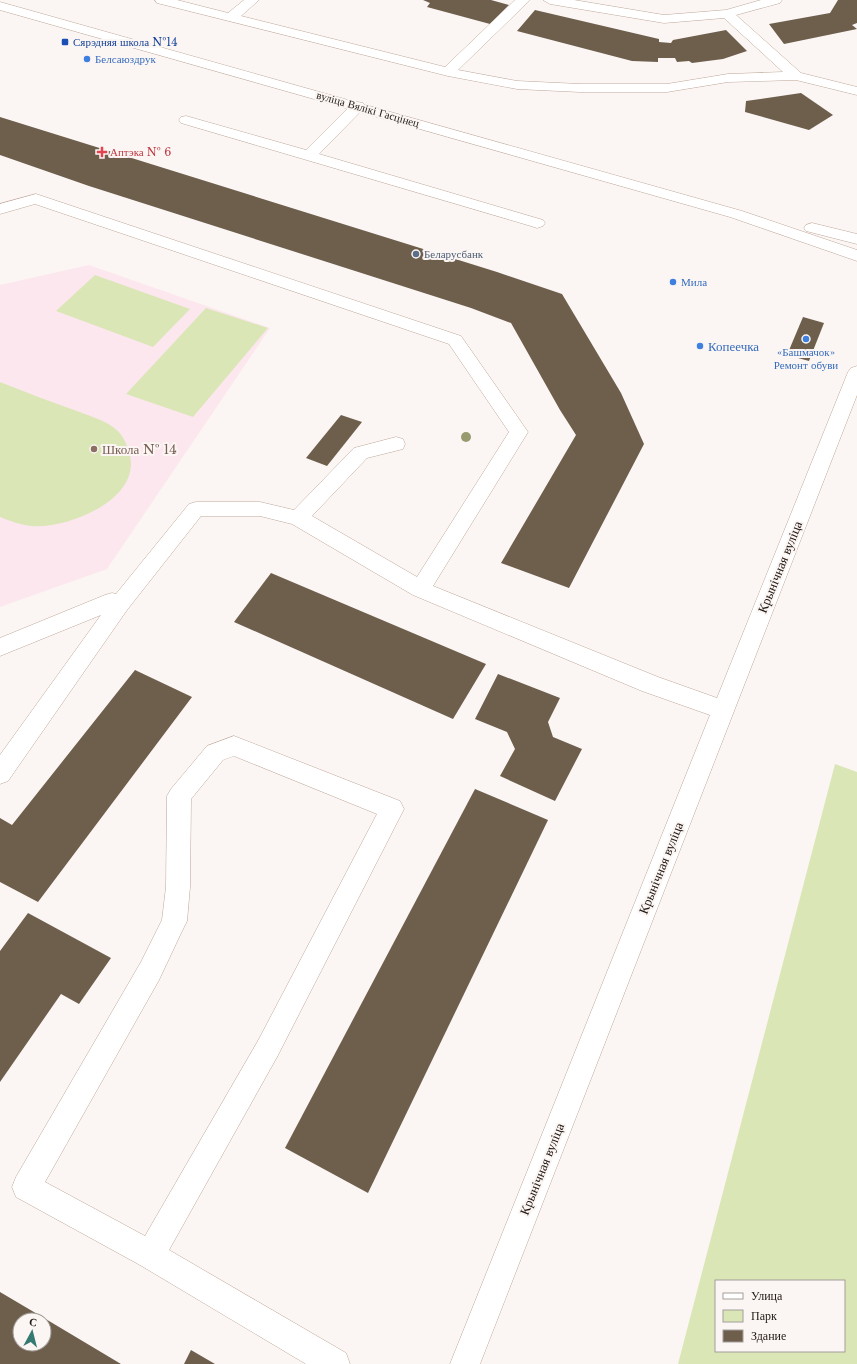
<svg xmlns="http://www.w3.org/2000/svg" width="857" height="1364" font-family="'Libre Baskerville',serif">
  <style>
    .education { fill: #fce7ee }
    .green { fill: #dbe6b7; fill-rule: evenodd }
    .building { fill: #6e5f4d; fill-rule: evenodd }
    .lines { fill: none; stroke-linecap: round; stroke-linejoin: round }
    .minor-casing { stroke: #bfa799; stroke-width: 1 }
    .major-casing { stroke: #bfa799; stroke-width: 1 }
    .minor { fill: #fff; fill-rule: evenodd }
    .major { fill: #fff; fill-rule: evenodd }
    .tree { fill: #979b6f }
    .transit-dot { fill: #1a4fb4; stroke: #fbf6f3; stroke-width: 1.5 }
    .shop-dot { fill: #3f7fe0; stroke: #fbf6f3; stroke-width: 1.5 }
    .health-dot { fill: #e0444e; stroke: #fbf6f3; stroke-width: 1.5 }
    .service-dot { fill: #5c6f8a; stroke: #fbf6f3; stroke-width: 1.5 }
    .education-dot { fill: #8d6e63; stroke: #fbf6f3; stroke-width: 1.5 }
    .labels { text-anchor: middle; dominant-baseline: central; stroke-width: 4; stroke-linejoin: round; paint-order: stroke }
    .far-transit-label { font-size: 11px; fill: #164399; stroke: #fbf6f3; text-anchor: start }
    .far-shop-label { font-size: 11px; fill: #366cbe; stroke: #fbf6f3; text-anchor: start }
    .far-street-label { font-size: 11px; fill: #221914; stroke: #fbf6f3 }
    .far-health-label { font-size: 11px; fill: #be3a42; stroke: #fbf6f3; text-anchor: start }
    .far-service-label { font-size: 11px; fill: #4e5e75; stroke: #fbf6f3; text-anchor: start }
    .shop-label { font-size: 13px; fill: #366cbe; stroke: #fbf6f3; text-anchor: start }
    .education-label { font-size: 13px; fill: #785e54; stroke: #fbf6f3; text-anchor: start }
    .street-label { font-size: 13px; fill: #221914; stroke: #fbf6f3 }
  </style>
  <rect width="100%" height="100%" fill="#fbf6f3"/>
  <path class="education" d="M89 265 270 328 107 569 0 607V285Z"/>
  <g class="green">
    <path d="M95 275 190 309 153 347 56 311Z"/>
    <path d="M206 308 268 328 193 417 126 394Z"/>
    <path d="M0 382C25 392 49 401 74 410 87 415 102 419 113 427 122 433 126 442 129 452 144 498 69 529 32 526 21 525 10 521 0 517Z"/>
    <path d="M835 764 857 772V1364H678ZM716 1281H844V1351H716Z"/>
  </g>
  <g class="building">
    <path d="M423 0H491L509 5 490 24 427 7 430 3Z"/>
    <path d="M838 0H857V23L852 25 857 29 784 44 769 24 830 13Z"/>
    <path d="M535 10 659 39V42L671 43 673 40 726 30 747 51 723 59 692 63 689 61 677 62 675 58H658V62L632 61 517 31Z"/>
    <path d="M801 93 833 115 809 130 745 112 746 101Z"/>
    <path d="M0 117 497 272 562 294 621 393 644 444 569 588 501 563 576 435 560 410 511 323 471 308 89 186 0 155Z"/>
    <path d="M803 317 824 323 809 361 787 355Z"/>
    <path d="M341 415 362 422 327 466 306 458Z"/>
    <path d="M271 573 486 664 453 719 234 622Z"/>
    <path d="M135 670 192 697 38 902 0 882V818L12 825Z"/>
    <path d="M498 674 560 698 548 722 553 737 582 749 555 801 500 776 515 749 507 732 475 719Z"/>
    <path d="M475 789 548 820 368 1193 285 1148Z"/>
    <path d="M28 913 111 958 79 1004 61 994 0 1082V951Z"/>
    <path d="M0 1292 44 1318 121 1364H0ZM20 1320H44V1344H20Z"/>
    <path d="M191 1350 215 1364H184Z"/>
  </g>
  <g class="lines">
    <defs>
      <g id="minor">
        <path d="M155 0H177L228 13 244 0H259L241 16 445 67 515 0H530L458 70 517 81 580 84H667L728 74 783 72 724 18 664 23 550 4 543 0H574L664 15 726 10 761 0H782L780 3 736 15 801 73 857 87V95L796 80 728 82 667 92H580L517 89 448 76 157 3Z"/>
        <path d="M358 102 363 103 365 106 363 109 319 154 543 220 545 223 543 226 537 228 531 226 181 123 179 120 181 117 186 116 306 150 353 103Z"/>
        <path d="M36 194 461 336 528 432 433 586 658 677 717 698 848 372 851 368 857 366V395L480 1364H450L710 715 642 691 413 595 292 524 260 516H201L127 610 8 781 0 784V755L101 615 0 656V638L105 595 112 593 116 594 189 504 196 502H260L294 510 354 448 396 437 403 439 405 444 403 449 367 458 312 516 417 577 509 432 449 344 35 204 0 214V204Z"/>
        <path d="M234 736 400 801 404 809 277 1057 169 1250 346 1353 350 1364H306L140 1265 16 1197 12 1187 16 1177 141 962 162 920 166 887 167 796 171 789 207 746ZM234 756 377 814 259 1039 145 1236 45 1182 159 980 183 929 187 921 190 887 191 799 223 760Z"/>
      </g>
      <g id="major">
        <path d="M0 2 742 211 857 250V261L730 217 0 10Z"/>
        <path d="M812 223 857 234V244L806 231 804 228 806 225Z"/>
      </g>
    </defs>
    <use href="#minor" class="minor-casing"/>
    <use href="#major" class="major-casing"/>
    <use href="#minor" class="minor"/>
    <use href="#major" class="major"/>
  </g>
  <circle class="tree" cx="466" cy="437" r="5"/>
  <rect class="transit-dot" x="61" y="38" width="8" height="8" rx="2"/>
  <g class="shop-dot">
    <circle cx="87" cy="59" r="4"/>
    <circle cx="673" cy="282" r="4"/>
    <circle cx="806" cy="339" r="4"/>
    <circle cx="700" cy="346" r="4"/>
  </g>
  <path class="health-dot" d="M100 146h4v4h4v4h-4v4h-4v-4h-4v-4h4z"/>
  <circle class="service-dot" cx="416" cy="254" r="4"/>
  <circle class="education-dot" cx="94" cy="449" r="4"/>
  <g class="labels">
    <g class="far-transit-label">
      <text x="73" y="42">Сярэдняя школа №14</text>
    </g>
    <g class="far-shop-label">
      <text x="95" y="59">Белсаюздрук</text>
      <text x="681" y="282">Мила</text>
      <text x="806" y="352" text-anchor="middle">«Башмачок»<tspan x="806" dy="13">Ремонт обуви</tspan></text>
    </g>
    <g class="far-street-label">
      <text transform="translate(368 109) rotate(16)">вуліца Вялікі Гасцінец</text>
    </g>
    <g class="far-health-label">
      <text x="110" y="152">Аптэка № 6</text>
    </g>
    <g class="far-service-label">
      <text x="424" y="254">Беларусбанк</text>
    </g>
    <g class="shop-label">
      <text x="708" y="346">Копеечка</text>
    </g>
    <g class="education-label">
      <text x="102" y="449">Школа № 14</text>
    </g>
    <g class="street-label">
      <text transform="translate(780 567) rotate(-68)">Крынічная вуліца</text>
      <text transform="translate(661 868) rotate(-68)">Крынічная вуліца</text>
      <text transform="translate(542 1169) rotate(-68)">Крынічная вуліца</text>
    </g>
  </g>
  <rect x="715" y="1280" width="130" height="72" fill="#fbf6f3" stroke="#a49e9a"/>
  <rect x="723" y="1293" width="20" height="6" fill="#ffffff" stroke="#a49e9a"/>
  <text x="751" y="1300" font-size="12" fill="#221914">Улица</text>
  <rect x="723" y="1310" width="20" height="12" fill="#dbe6b7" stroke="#a49e9a"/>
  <text x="751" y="1320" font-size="12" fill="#221914">Парк</text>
  <rect x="723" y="1330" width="20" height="12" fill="#6e5f4d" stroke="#a49e9a"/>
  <text x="751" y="1340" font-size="12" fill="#221914">Здание</text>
  <g transform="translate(32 1332) rotate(7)"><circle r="19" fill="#fbf6f3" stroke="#a49e9a"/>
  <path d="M0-3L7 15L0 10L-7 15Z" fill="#357a70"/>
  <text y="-6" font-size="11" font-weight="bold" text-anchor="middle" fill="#221914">С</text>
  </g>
</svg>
